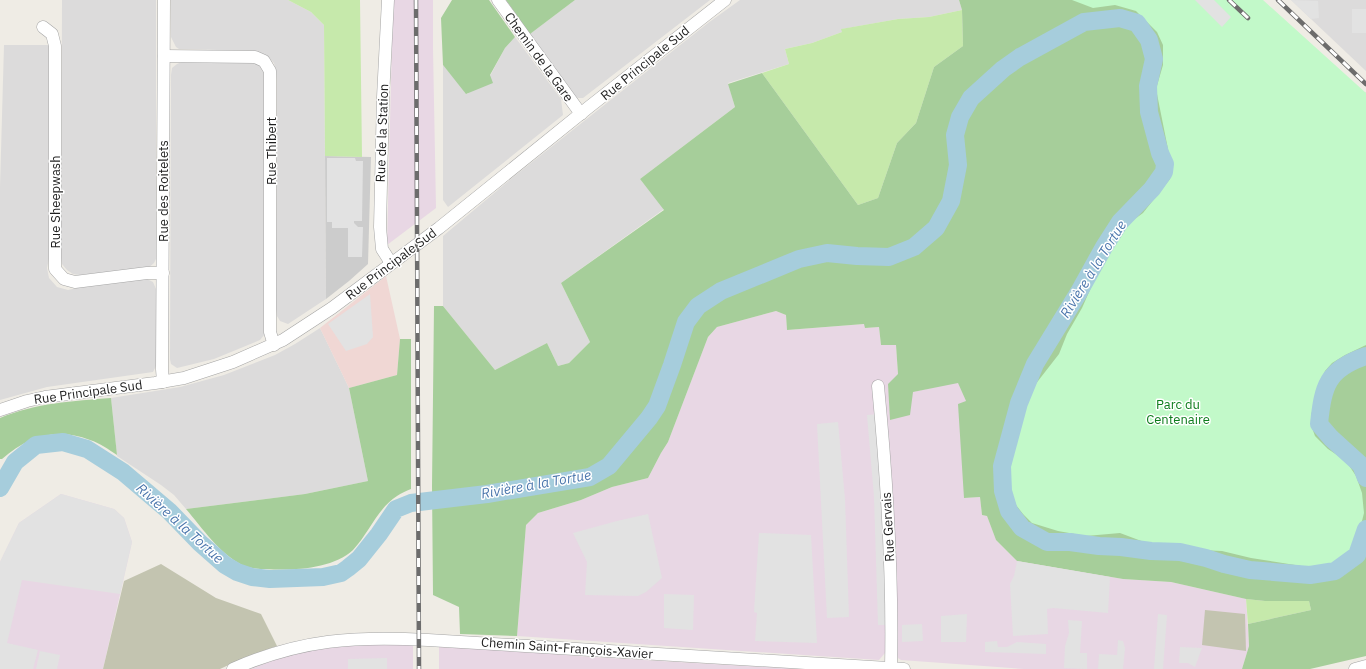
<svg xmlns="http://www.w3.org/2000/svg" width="1366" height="669" font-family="'IBM Plex Sans',sans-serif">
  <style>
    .residential { fill: #dcdbdb }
    .commercial { fill: #f0d7d4 }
    .industrial { fill: #e8d7e4 }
    .religious { fill: #ccc }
    .construction { fill: #c3c4b0 }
    .grass { fill: #c6e9ab }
    .forest { fill: #a6ce9a }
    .park { fill: #c2f9c9 }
    .parking { fill: #e2e2e2 }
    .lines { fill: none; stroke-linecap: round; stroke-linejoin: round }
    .river { stroke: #a6cddc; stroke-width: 18 }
    .minor-casing { stroke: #a5a5a5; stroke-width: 13 }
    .minor { stroke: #fff; stroke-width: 12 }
    .rail-casing { stroke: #6c6c6c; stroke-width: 4.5 }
    .rail { stroke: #fff; stroke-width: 3; stroke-dasharray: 9; stroke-linecap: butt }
    .labels { text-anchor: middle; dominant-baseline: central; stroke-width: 3; stroke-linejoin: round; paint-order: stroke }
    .street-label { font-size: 13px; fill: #1e1e1e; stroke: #fff }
    .park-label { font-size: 13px; fill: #0d7c1c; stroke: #fff }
    .water-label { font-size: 14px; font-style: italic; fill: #4c77ad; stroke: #fff }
  </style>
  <rect width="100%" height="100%" fill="#efece5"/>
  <g class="residential">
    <path d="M62 0H156V259L154 263 148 268 79 275 73 274 67 270 62 264 61 258Z"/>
    <path d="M171 0H288L311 12 324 25 326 299 288 324 280 321 277 316 276 309 277 80 276 71 274 63 269 58 255 51 179 49 176 47 171 37Z"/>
    <path d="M575 0H710L583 98H578L573 96 530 34Z"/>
    <path d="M740 0H959L962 10 929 17 898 19 842 29V32L812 43 785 49 789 64 728 83 735 107 640 179 664 209 561 283 590 342 569 363 558 366 547 343 495 370 443 306V236L512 178 708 23Z"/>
    <path d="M1291 0H1366V71L1311 19Z"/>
    <path d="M515 37 561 99 563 115 448 207 443 200V65L467 94 490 76 505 48Z"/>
    <path d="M4 45H49V259L47 268 49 278 57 287 68 290 81 287 140 280 147 279 153 282 156 289V366L153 372 47 387 0 400V187Z"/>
    <path d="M184 61 252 62 260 65 265 75 264 329V335L260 340 214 359 177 368 171 364 170 359 171 75 172 68 177 64Z"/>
    <path d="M320 328 349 388 368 481 305 494 186 509 174 495 161 485 117 456 111 398 180 387 224 375 275 355 295 344Z"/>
  </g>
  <path class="commercial" d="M386 276 400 339 397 375 349 388 320 328Z"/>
  <g class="industrial">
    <path d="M393 0H433V49L436 208 387 245Z"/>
    <path d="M776 311 786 315 787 330 865 324V328L879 327 881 345H896L898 374 913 392 958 382 966 401 965 498 980 497 982 515 987 516 996 540 1017 561 1123 579 1171 582 1246 599 1249 646 1242 669H1024L901 660 898 658 897 654 887 425 883 382H873L881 481 886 625 885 653 879 660 517 636 526 525 538 513 581 500 612 487 648 478 661 453 668 442 708 337 717 327Z"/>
    <path d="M61 494 114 509 124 518 132 542 103 669H0V562L19 523Z"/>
    <path d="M367 643 413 644V669H251L274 660 314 648Z"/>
    <path d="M439 647 485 649 592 657 801 669H439Z"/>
  </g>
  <path class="religious" d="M325 156 371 157 368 264 349 281 326 299Z"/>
  <g class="construction">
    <path d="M161 564 216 598 261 614 277 646 246 657 220 669H103L124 581Z"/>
    <path d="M1205 610 1245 614 1246 651 1202 645Z"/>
  </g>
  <g class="grass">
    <path d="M288 0H360L362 157 325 156 324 25 311 12Z"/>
    <path d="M962 10 963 46 934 67 916 123 897 143 878 198 858 205 762 73 789 64 785 49 812 43 842 32 841 29 898 19 929 17Z"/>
    <path d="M1246 599 1265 601H1309L1311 610 1248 624Z"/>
  </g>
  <g class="forest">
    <path d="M452 0H489L515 37 505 48 490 75 493 83 466 94 443 65 441 18Z"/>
    <path d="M506 0H575L530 34Z"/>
    <path d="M959 0H1189L1366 93V656L1310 669H1242L1249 646 1248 624 1311 610 1309 601H1265L1246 599 1171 582 1123 579 1017 561 996 540 987 516 982 515 980 497 964 498 958 404 966 401 958 383 913 392 910 415 890 420 888 384 898 374 896 345H881L879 327 865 328 864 324 787 330 786 315 776 311 717 327 708 337 668 442 661 453 648 478 612 487 581 500 538 513 526 525 517 636 460 634 459 607 433 595 432 486 434 306H443L495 370 547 343 558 366 569 363 590 342 561 283 664 210 640 179 735 107 728 84 762 73 858 205 878 198 897 143 916 123 934 67 963 46 962 10Z"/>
    <path d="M400 339H411V489C406 491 401 493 397 496 377 509 369 533 353 550 333 569 292 571 266 569 258 569 249 568 242 565 219 553 203 529 186 509L305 494 368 481 349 388 397 375Z"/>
    <path d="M111 398 117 455C109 450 100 443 90 440 56 427 28 436 2 459H0V418C36 403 73 401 111 398Z"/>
  </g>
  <path class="park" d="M1072 0H1263L1366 93V345L1345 355 1332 363 1325 371 1320 384 1311 415V425L1315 436 1328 449 1346 461 1356 476 1362 493 1364 513 1356 545 1346 557 1333 564 1314 568 1251 558 1222 551 1200 550 1144 542 1120 533 1086 536 1058 531 1032 523 1023 514 1016 505 1011 491V461L1031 390 1059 354 1067 334 1082 308 1101 265 1119 234 1128 224 1143 213 1170 179 1172 169 1156 89 1163 65V45L1157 32 1136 11 1115 5 1093 8Z"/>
  <g class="parking">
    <path d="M1195 0H1214L1231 17 1222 27Z"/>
    <path d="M1291 0 1318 1 1319 18 1311 19Z"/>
    <rect x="1352" y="9" width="14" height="24"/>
    <path d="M327 158H355L356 161H363L362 221H354V223L358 227H363L362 257H348V228H332V222H327Z"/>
    <path d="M370 294 373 337 367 344 346 351 328 324Z"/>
    <path d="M880 414 892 625H878L874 497 867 415Z"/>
    <path d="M838 422 845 499 849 617 827 618 817 424Z"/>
    <path d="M61 494 114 509 124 518 132 542 120 594 22 580 7 643 38 650 33 669H0V562L19 523Z"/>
    <path d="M648 514 662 578 646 592 638 596 585 595 587 562 573 533 617 521Z"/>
    <path d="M759 533 811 535 817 643 755 641 757 613 754 612Z"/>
    <path d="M1017 561 1110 577 1108 613 1053 608 1047 609 1048 634 1013 636 1010 584 1014 576Z"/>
    <path d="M664 594 694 595 693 630 664 628Z"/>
    <path d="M967 614 966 642H941V616Z"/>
    <path d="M1158 614 1167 615 1163 669H1154Z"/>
    <path d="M1068 620 1082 621 1080 653H1087V669L1064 668 1065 646 1069 633Z"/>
    <path d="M922 624 923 641 902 642V625Z"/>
    <path d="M1118 640 1123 641 1125 648 1123 669H1098L1099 654 1117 655Z"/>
    <path d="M997 641 998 647H1007L1017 642 1046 644V654L985 652V642Z"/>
    <path d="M1180 647 1202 648 1195 667 1188 663H1179Z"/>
    <path d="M40 651 60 655 57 669H36Z"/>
    <path d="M387 658V669H348V659Z"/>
  </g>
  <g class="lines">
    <g class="river">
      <path d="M1366 356C1327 369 1323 386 1319 424L1331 438 1361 465 1366 478"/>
      <path d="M0 488 15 462 36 445 63 442 87 449 123 472 169 511 200 543 225 565 237 572 252 577 270 579 323 577 341 573 348 568 359 559 379 534 396 509 411 503 487 494 590 477 609 466 649 418 657 406 672 365 686 322 698 306 721 291 799 259 827 253 857 256 889 257 914 247 936 228 951 201 958 165 955 135 960 117 971 98 1003 69 1020 57 1084 22 1120 18 1137 23 1149 40 1154 59 1148 86 1149 112 1160 153 1165 164 1164 172 1152 189 1120 222 1104 247 1079 292 1035 364 1019 403 1002 466 1003 491 1009 511 1022 528 1047 542H1070L1099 546 1121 547 1151 551 1180 552 1206 558 1224 564 1250 570 1310 575 1335 571 1357 555 1366 529"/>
    </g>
    <defs>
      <g id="minor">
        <path d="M388 0 383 97 380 227 382 249 391 263"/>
        <path d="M498 0 581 114"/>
        <path d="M43 27 52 34 55 46V269L64 279 75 282 147 273H163"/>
        <path d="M164 56 255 57 264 61 270 71V332L274 345"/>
        <path d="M163 382 162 369 164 0"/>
        <path d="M878 386C887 480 893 574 891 668"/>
        <path d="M0 410 27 401 45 397 155 383 184 378 233 362 283 340 332 308 439 228 589 107 725 0"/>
        <path d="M233 669C301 639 356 636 428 640L904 669"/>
        <path d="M1355 669 1366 666"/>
      </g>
    </defs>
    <use href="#minor" class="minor-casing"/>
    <use href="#minor" class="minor"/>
    <defs>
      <g id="rail">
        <path d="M416 0 419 669"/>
        <path d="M1229 0 1248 18"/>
        <path d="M1278 0 1366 84"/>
      </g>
    </defs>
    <use href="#rail" class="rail-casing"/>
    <use href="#rail" class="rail"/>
  </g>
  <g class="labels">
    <g class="street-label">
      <text transform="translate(539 57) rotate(54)">Chemin de la Gare</text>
      <text transform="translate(645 63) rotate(-39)">Rue Principale Sud</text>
      <text transform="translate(382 133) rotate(-88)">Rue de la Station</text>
      <text transform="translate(271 151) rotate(-90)">Rue Thibert</text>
      <text transform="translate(163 191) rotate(-90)">Rue des Roitelets</text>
      <text transform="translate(55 202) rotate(-90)">Rue Sheepwash</text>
      <text transform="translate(391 264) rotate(-37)">Rue Principale Sud</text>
      <text transform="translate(88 392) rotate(-8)">Rue Principale Sud</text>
      <text transform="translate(888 527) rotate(-93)">Rue Gervais</text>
      <text transform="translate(567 648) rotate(4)">Chemin Saint-François-Xavier</text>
    </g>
    <g class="park-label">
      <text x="1178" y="404">Parc du<tspan x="1178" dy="15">Centenaire</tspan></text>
    </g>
    <g class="water-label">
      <text transform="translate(1093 269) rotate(-58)">Rivière à la Tortue</text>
      <text transform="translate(536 484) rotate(-10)">Rivière à la Tortue</text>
      <text transform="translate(180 523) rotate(42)">Rivière à la Tortue</text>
    </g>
  </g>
</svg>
